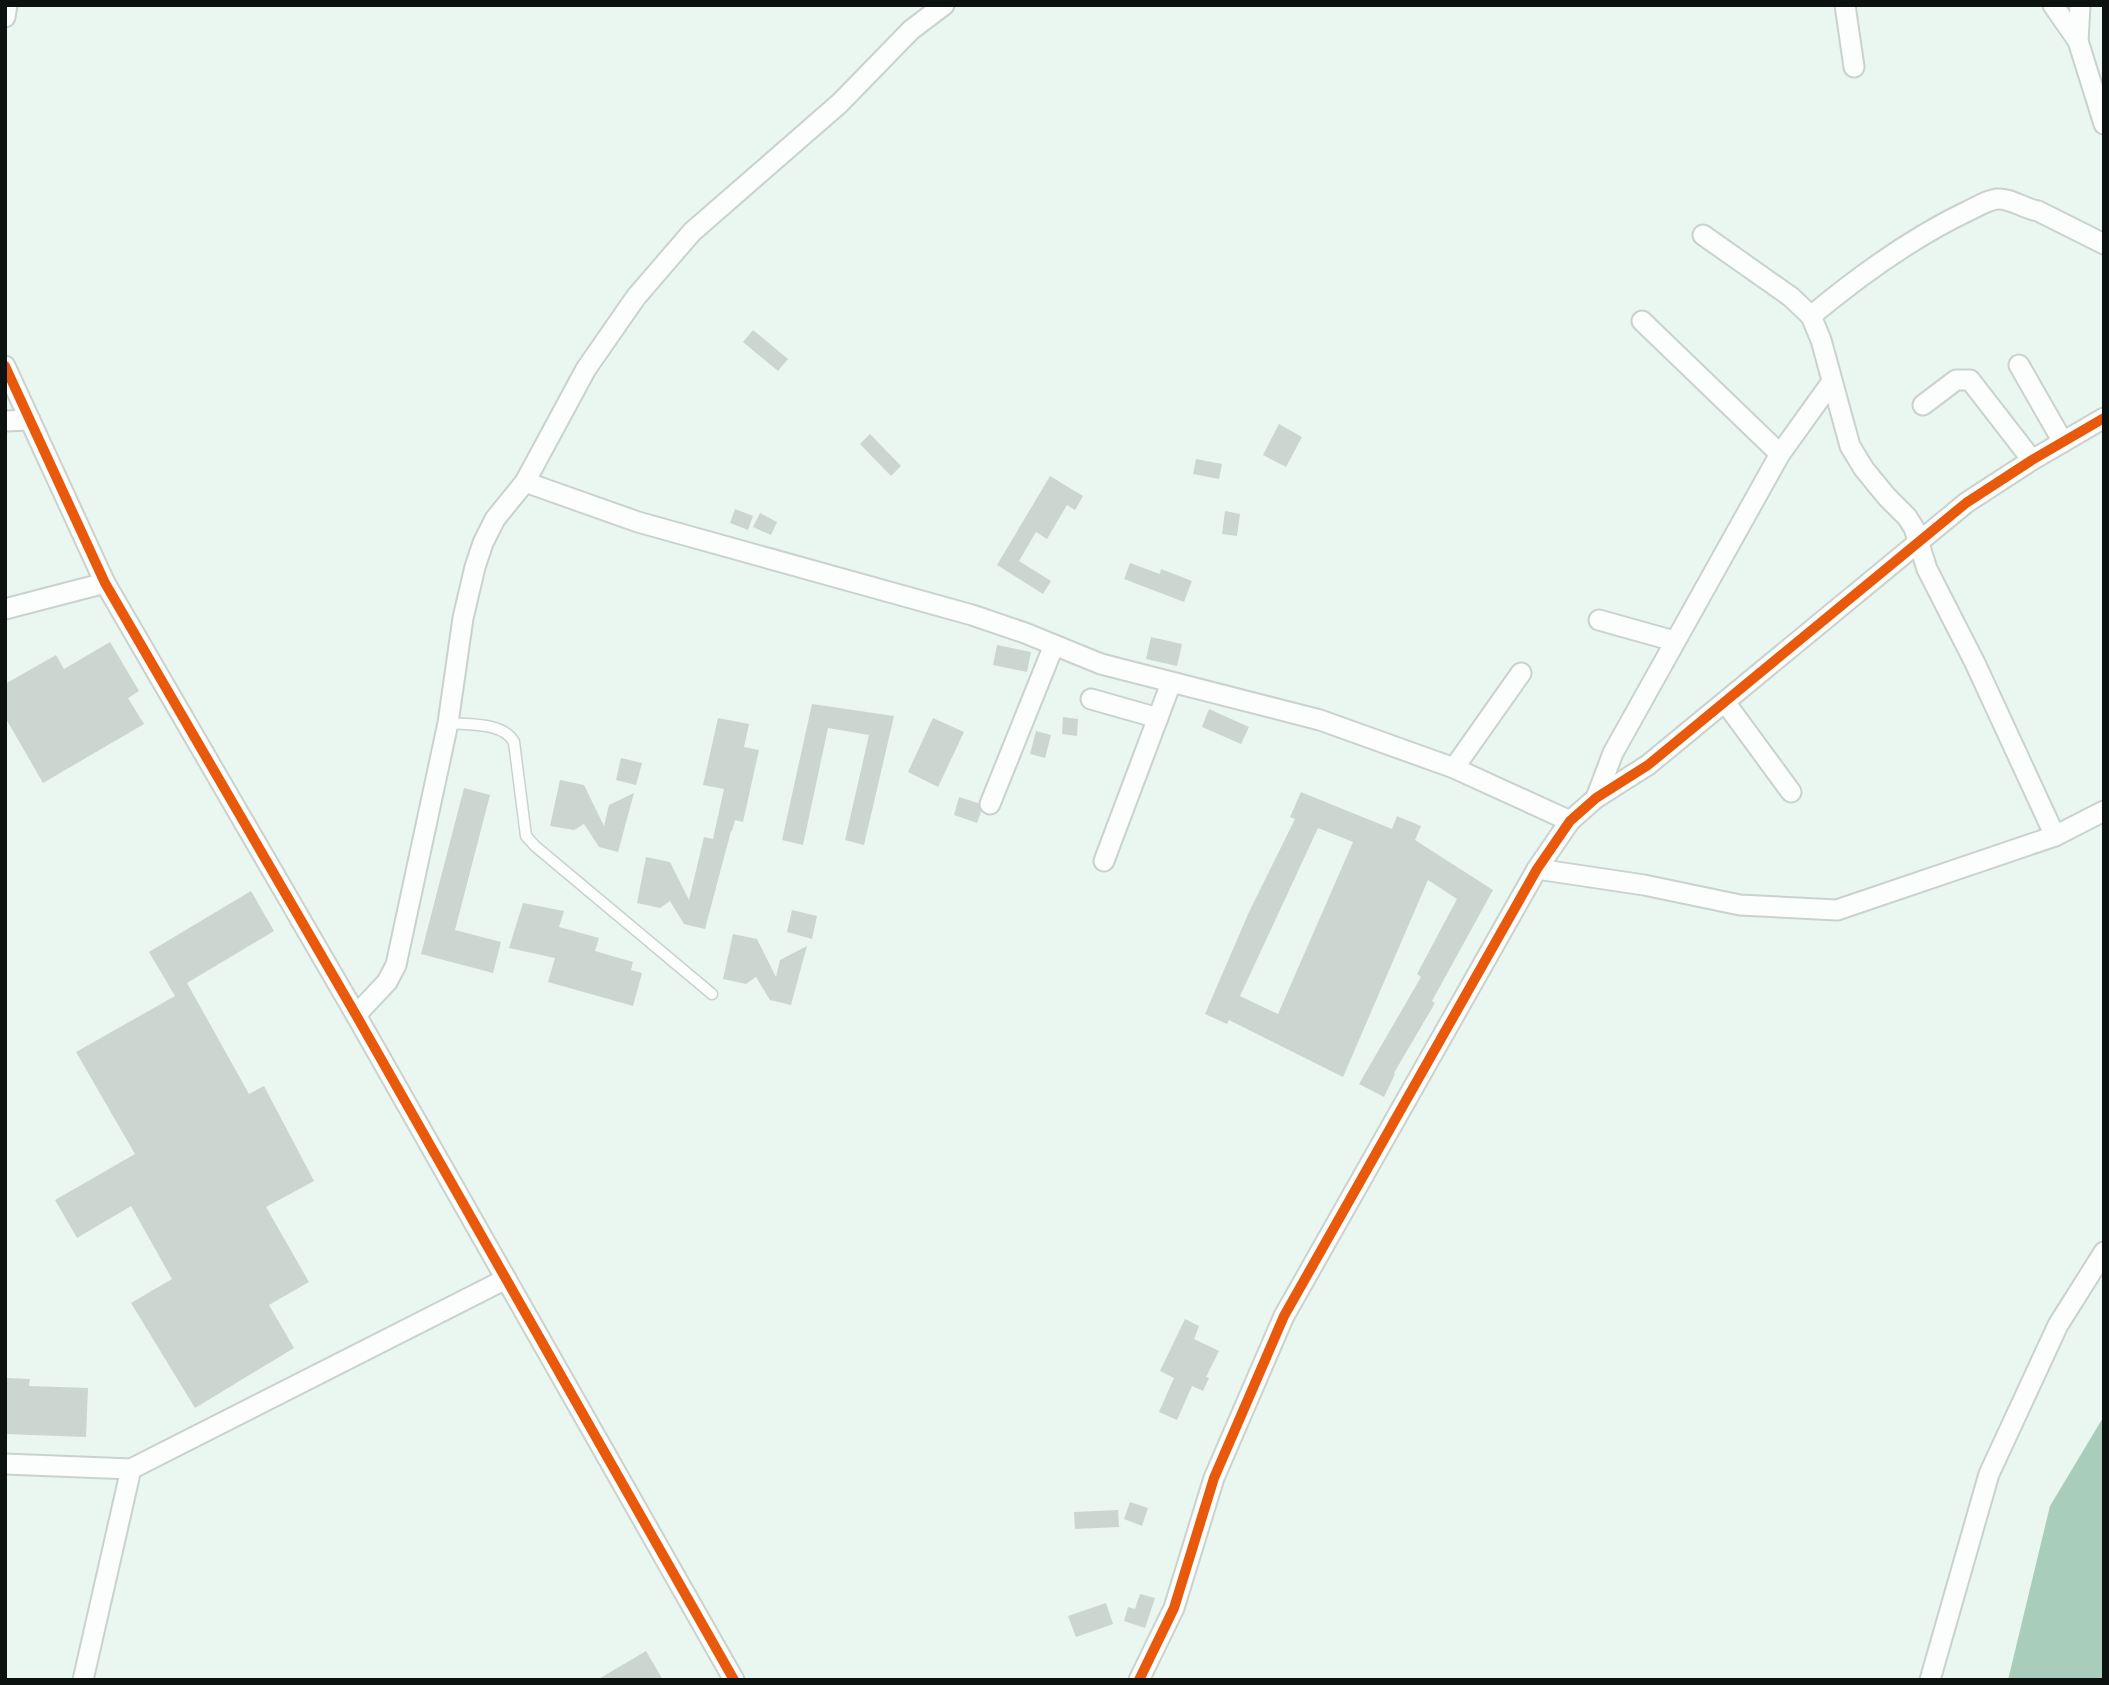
<svg xmlns="http://www.w3.org/2000/svg" width="2109" height="1685" font-family="'Noto Sans',sans-serif">
  <style>
    .water { fill: #a8cdbb }
    .building { fill: #ccd6d1; fill-rule: evenodd }
    .lines { fill: none; stroke-linecap: round; stroke-linejoin: round }
    .service-casing { stroke: #cad2ce; stroke-width: 13 }
    .minor-casing { stroke: #cad2ce; stroke-width: 23 }
    .service { stroke: #fcfefd; stroke-width: 10 }
    .minor { stroke: #fcfefd; stroke-width: 19 }
    .cycleway-casing { stroke: #fff; stroke-width: 15 }
    .cycleway { stroke: #e8590c; stroke-width: 10 }
  </style>
  <rect width="100%" height="100%" fill="#eaf6f0"/>
  <path class="water" d="M2104 1416V1680H2008L2050 1506Z"/>
  <g class="building">
    <path d="M753 330 788 359 778 371 743 342Z"/>
    <path d="M1279 424 1302 437 1286 467 1263 455Z"/>
    <path d="M870 434 901 466 891 476 860 444Z"/>
    <path d="M1196 459 1222 464 1219 479 1193 474Z"/>
    <path d="M1050 476 1083 496 1075 510 1067 505 1047 539 1036 532 1019 561 1051 581 1043 594 997 565Z"/>
    <path d="M735 509 753 516 748 530 730 523Z"/>
    <path d="M1225 511 1240 514 1237 536 1222 534Z"/>
    <path d="M760 513 777 522 771 535 753 527Z"/>
    <path d="M1130 563 1160 574 1161 569 1192 581 1184 602 1124 579Z"/>
    <path d="M1151 637 1182 644 1177 666 1146 659Z"/>
    <path d="M110 642 139 691 128 698 144 724 43 783 5 717V684L56 655 64 669Z"/>
    <path d="M997 645 1031 652 1027 672 993 665Z"/>
    <path d="M812 704 894 716 864 845 845 840 869 735 828 728 803 845 782 840Z"/>
    <path d="M1209 709 1249 727 1241 744 1202 727Z"/>
    <path d="M1063 717 1078 719 1077 736 1062 734Z"/>
    <path d="M718 718 749 724 744 747 759 750 743 822 735 820 732 831H731L705 929 684 924 670 901 660 908 637 903 646 857 670 862 689 900 704 837 713 839 724 789 703 785Z"/>
    <path d="M933 718 964 732 938 787 908 772Z"/>
    <path d="M1036 731 1051 735 1045 758 1030 754Z"/>
    <path d="M621 758 642 763 636 785 616 780Z"/>
    <path d="M560 780 584 785 604 826 609 805 634 793 618 852 599 847 584 824 574 830 550 826Z"/>
    <path d="M464 788 490 795 455 930 501 942 493 973 421 954Z"/>
    <path d="M1301 792 1392 829 1397 816 1421 826 1415 840 1493 890 1432 1001 1435 1003 1394 1073 1395 1074 1384 1097 1359 1084 1421 977 1417 974 1457 899 1428 880 1343 1077 1229 1020 1227 1024 1205 1014 1249 912 1295 819 1290 817ZM1318 828 1353 842 1278 1014 1240 996Z"/>
    <path d="M959 797 978 803 981 812 977 823 954 815Z"/>
    <path d="M251 891 274 931 187 983 249 1094 264 1086 314 1181 266 1207 309 1282 269 1305 294 1348 195 1408 131 1303 172 1279 131 1206 77 1238 55 1200 135 1154 76 1052 175 996 149 952Z"/>
    <path d="M523 903 564 911 559 927 599 938 595 951 633 962 631 970 642 973 633 1006 548 982 555 958 509 948Z"/>
    <path d="M792 910 817 916 812 939 787 932Z"/>
    <path d="M733 934 757 939 776 977 780 960 807 946 791 1005 770 1000 756 977 746 984 723 979Z"/>
    <path d="M1185 1319 1199 1326 1194 1339 1219 1351 1206 1377 1209 1378 1203 1391 1192 1386 1177 1420 1159 1412 1174 1378 1160 1371Z"/>
    <path d="M7 1378 30 1379 29 1386 88 1388 86 1437 5 1434Z"/>
    <path d="M1130 1502 1148 1508 1142 1526 1124 1519Z"/>
    <path d="M1118 1510 1119 1527 1075 1529 1074 1512Z"/>
    <path d="M1140 1594 1155 1598 1145 1628 1124 1621 1128 1607 1135 1609Z"/>
    <path d="M1106 1603 1113 1624 1076 1637 1068 1616Z"/>
    <path d="M646 1651 663 1680H597Z"/>
  </g>
  <g class="lines">
    <defs>
      <path id="service" d="M448 723C469 725 503 722 514 742L526 836 535 846 712 994"/>
      <g id="minor">
        <path d="M1845 5 1854 67"/>
        <path d="M2053 5 2078 41 2104 124"/>
        <path d="M5 17 7 5"/>
        <path d="M2078 41 2080 5"/>
        <path d="M1703 235 1791 297 1811 316 1821 340 1850 446 1864 469 1887 497 1907 517 1914 528 1927 569 1975 663 2055 836"/>
        <path d="M1811 316C1859 276 1911 238 1968 211 1977 207 1987 200 1997 199 2011 198 2024 209 2038 211L2104 244"/>
        <path d="M1642 321 1780 454"/>
        <path d="M2019 365 2063 442"/>
        <path d="M5 366 105 583 356 1015 734 1680"/>
        <path d="M1923 405 1956 380H1970L2032 460"/>
        <path d="M5 421 30 420"/>
        <path d="M525 482 638 522 972 615 1025 633 1101 664 1320 720 1454 768 1570 821"/>
        <path d="M5 609 105 583"/>
        <path d="M1599 620 1674 641"/>
        <path d="M1091 699 1158 718"/>
        <path d="M1725 702 1791 792"/>
        <path d="M1454 768 1521 673"/>
        <path d="M1596 798 1613 753 1780 454 1831 383"/>
        <path d="M990 804 1054 645"/>
        <path d="M1104 861 1171 683"/>
        <path d="M1537 869 1644 885 1740 905 1837 910 2055 836 2104 811"/>
        <path d="M356 1015 387 982 396 965 448 723 463 618 475 567 483 543 495 519 525 482 586 369 636 297 692 232 840 103 911 30 944 5"/>
        <path d="M5 1464 131 1469 506 1279"/>
        <path d="M83 1680 131 1469"/>
        <path d="M1139 1680 1174 1608 1214 1478 1284 1316 1537 869 1570 821 1596 798 1648 765 1966 503 2032 460 2104 418"/>
        <path d="M1930 1680 1989 1474 2058 1325 2104 1252"/>
      </g>
    </defs>
    <use href="#service" class="service-casing"/>
    <use href="#minor" class="minor-casing"/>
    <use href="#service" class="service"/>
    <use href="#minor" class="minor"/>
    <defs>
      <g id="cycleway">
        <path d="M5 366 105 583 356 1015 734 1680"/>
        <path d="M1139 1680 1174 1608 1214 1478 1284 1316 1537 869 1570 821 1596 798 1648 765 1966 503 2032 460 2104 418"/>
      </g>
    </defs>
    <use href="#cycleway" class="cycleway-casing"/>
    <use href="#cycleway" class="cycleway"/>
  </g>
  <rect width="2109" height="1685" fill="none" stroke="#0b120f" stroke-width="14"/>
</svg>
